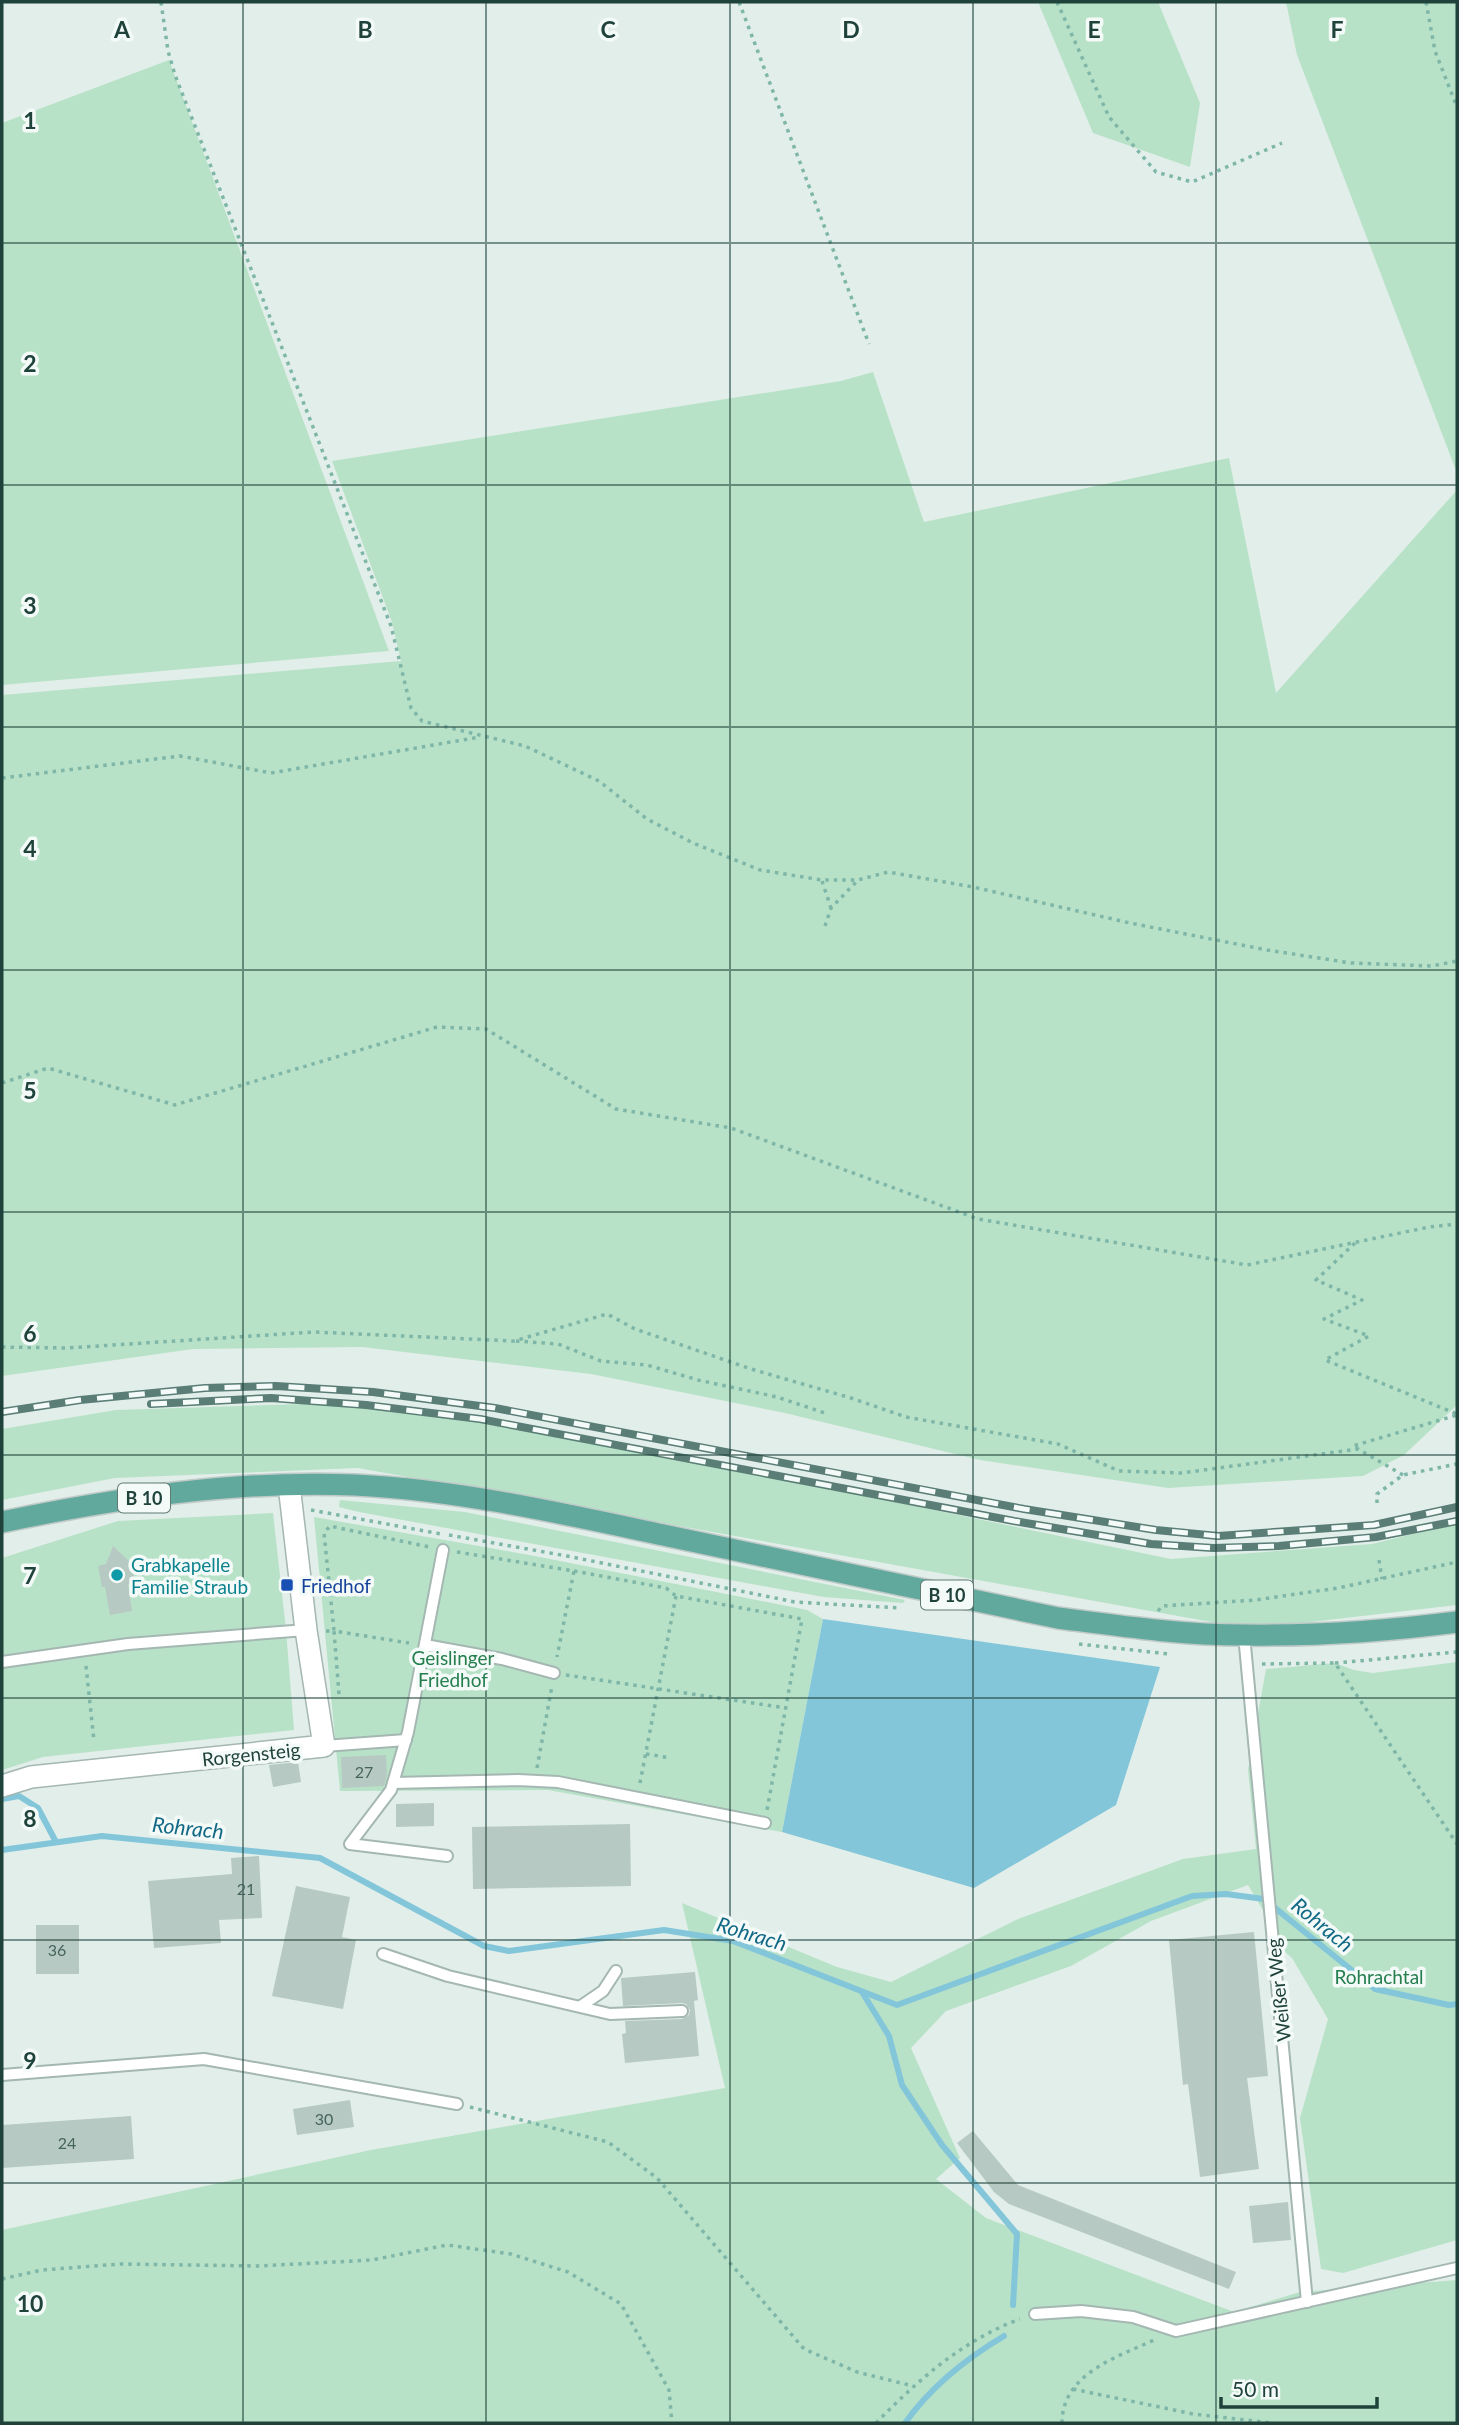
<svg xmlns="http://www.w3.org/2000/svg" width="1459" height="2425" font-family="Lato,sans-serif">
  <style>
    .green { fill: #b8e2c7 }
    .water { fill: #83c6da }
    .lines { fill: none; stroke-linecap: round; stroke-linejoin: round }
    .stream { stroke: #83c6da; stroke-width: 6 }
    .building { fill: #b7c9c3 }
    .service-casing { stroke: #a4b7b2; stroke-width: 14 }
    .minor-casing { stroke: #a4b7b2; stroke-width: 24 }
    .primary-casing { stroke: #c0cac8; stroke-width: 24 }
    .path { stroke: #7eb6a8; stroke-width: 3.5; stroke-dasharray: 3.5 5; stroke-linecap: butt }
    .service { stroke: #fff; stroke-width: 10 }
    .minor { stroke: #fff; stroke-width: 21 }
    .primary { stroke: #61a99c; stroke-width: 21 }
    .rail-casing { stroke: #5a7d76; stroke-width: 8 }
    .rail { stroke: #f3faf7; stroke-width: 5; stroke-dasharray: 16; stroke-linecap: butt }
    .grid { fill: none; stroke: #1f423b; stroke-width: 2; stroke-opacity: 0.55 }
    .culture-dot { fill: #0f9aa8; stroke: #f3faf7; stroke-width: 2.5 }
    .transit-dot { fill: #1a4fb4; stroke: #f3faf7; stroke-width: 2.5 }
    .labels { text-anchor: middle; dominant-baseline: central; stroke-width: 7; stroke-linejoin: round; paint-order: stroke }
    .number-label { font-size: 16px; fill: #45645d }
    .shield { fill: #f3faf7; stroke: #5f7973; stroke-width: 2 }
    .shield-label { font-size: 18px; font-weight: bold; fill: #1f423b }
    .culture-label { font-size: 19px; fill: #0d838f; stroke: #f3faf7; text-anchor: start }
    .transit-label { font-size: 19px; fill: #164399; stroke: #f3faf7; text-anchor: start }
    .park-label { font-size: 19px; fill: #247e4e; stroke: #f3faf7 }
    .street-label { font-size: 19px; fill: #1f423b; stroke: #f3faf7 }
    .water-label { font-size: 21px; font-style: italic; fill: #126986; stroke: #f3faf7 }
    .grid-label { font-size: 23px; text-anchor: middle; font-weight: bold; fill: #1f423b; stroke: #f3faf7; stroke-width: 7; stroke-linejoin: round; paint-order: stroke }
  </style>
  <rect width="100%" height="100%" fill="#e2eeea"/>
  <g class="green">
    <path d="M1038 2H1158L1200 103 1190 167 1093 133Z"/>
    <path d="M1286 2H1457V473L1297 55Z"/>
    <path d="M169 60 389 651 2 685V123Z"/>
    <path d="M873 372 924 522 1229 458 1276 693 1457 490V1405L1404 1455 1363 1476 1168 1488 980 1460 785 1413 591 1374 362 1347 193 1349 2 1376V695L401 661 392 622 332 461 841 381Z"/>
    <path d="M368 1402 586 1438 1171 1559 1372 1544 1457 1523V1605L1250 1629 358 1468 115 1478 2 1500V1429L116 1410Z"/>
    <path d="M340 1500 465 1512 905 1600 903 1603 824 1597 796 1592 359 1512 339 1507Z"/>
    <path d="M273 1513 286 1630 294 1730 43 1757 2 1770V1558L118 1521Z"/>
    <path d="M314 1517 535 1556 807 1610 823 1619 782 1832 548 1790 340 1791Z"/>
    <path d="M1457 1662V2240L1343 2273 1321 2269 1300 2118 1328 2019 1292 1958 1265 1935 1270 1922 1248 1885 1151 1921 1071 1966 946 2011 911 2048 960 2158 936 2179 986 2218 1234 2312 1300 2292 1457 2280V2423H2V2230L371 2150 725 2088 682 1903 837 1967 891 1982 1018 1919 1183 1859 1256 1849 1248 1770 1266 1669 1335 1663 1354 1670 1373 1673Z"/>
  </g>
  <path class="water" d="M823 1619 1160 1667 1116 1805 974 1888 782 1832Z"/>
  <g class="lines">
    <g class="stream">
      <path d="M2 1799 19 1796 38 1808 56 1842"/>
      <path d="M2 1850 102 1836 320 1858 484 1946 509 1951 664 1930 733 1941 897 2005 1192 1896 1226 1894 1264 1899 1375 1989 1449 2005 1457 2004"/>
      <path d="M862 1992 889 2036 902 2085 942 2145 1017 2234 1013 2305"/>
      <path d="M905 2423C930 2388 967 2358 1004 2336"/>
    </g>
  </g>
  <g class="building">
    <path d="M113 1546 132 1564 135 1583 128 1584 132 1611 110 1615 105 1587H102L98 1566 106 1564Z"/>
    <path d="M386 1755 387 1775 384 1786 342 1788 341 1757Z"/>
    <path d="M298 1762 301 1782 273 1787 269 1765Z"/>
    <path d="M434 1803V1826L396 1827V1804Z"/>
    <path d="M630 1824 631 1886 473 1889 472 1827Z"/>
    <path d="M259 1856 262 1918 219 1920 221 1943 154 1948 148 1881 232 1874 231 1858Z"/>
    <path d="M296 1886 350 1897 342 1937 356 1940 343 2009 272 1996Z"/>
    <rect x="36" y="1925" width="43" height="49"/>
    <path d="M1254 1932 1268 2076 1247 2078 1259 2169 1200 2177 1188 2084 1183 2085 1169 1940Z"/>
    <path d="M695 1972 698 2000 694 2001 699 2056 625 2063 622 2034 626 2033 625 2021 682 2019 689 2015 690 2010 686 2004 682 2003 623 2006 621 1978Z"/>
    <path d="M350 2100 354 2127 297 2135 293 2109Z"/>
    <path d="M131 2116 134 2159 2 2168V2125Z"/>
    <path d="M973 2131 1018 2185 1236 2272 1229 2289 1009 2204 994 2192 957 2143Z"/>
    <path d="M1288 2202 1291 2240 1253 2243 1249 2206Z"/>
  </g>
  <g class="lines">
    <defs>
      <g id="service">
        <path d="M443 1550 408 1732 391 1790 350 1844 447 1856"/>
        <path d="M1244 1635 1307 2302"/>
        <path d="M425 1645 502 1659 554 1673"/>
        <path d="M2 1662 128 1644 306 1630"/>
        <path d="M324 1746 406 1740"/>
        <path d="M393 1783 518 1780 558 1782 765 1823"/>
        <path d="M383 1954 448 1976 610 2014 682 2011"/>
        <path d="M581 2006 603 1991 616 1971"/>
        <path d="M2 2075 204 2059 457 2104"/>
        <path d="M1035 2314 1081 2311 1133 2317 1176 2331 1457 2268"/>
      </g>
      <path id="minor" d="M2 1786 31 1777 324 1746 306 1630 289 1485"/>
      <path id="primary" d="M2 1522C117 1498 237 1480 355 1485 460 1490 565 1514 668 1536 798 1563 928 1591 1058 1618 1120 1626 1182 1635 1244 1635 1315 1636 1387 1631 1457 1622"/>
    </defs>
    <use href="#service" class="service-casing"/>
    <use href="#minor" class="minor-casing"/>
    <use href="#primary" class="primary-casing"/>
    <g class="path">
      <path d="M161 2 168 51 175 75 391 626 411 708 422 721 525 746 599 781 647 819 693 843 760 870 822 880H858L888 872 973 887 1130 923 1267 950 1351 963 1432 966 1457 961"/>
      <path d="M739 2 869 344"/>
      <path d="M1057 2 1109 117 1156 172 1192 182 1282 143"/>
      <path d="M1426 2 1435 51 1457 107"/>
      <path d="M2 778 180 756 271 773 480 737"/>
      <path d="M822 881 831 908"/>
      <path d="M825 926 831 908 858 880"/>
      <path d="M2 1083 48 1068 175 1105 437 1027 486 1029 616 1109 731 1128 978 1219 1247 1265 1429 1227 1457 1224"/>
      <path d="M1355 1243 1316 1280 1362 1300 1324 1319 1369 1336 1325 1360 1457 1414"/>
      <path d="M516 1341 558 1344 601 1361 647 1365 698 1380 777 1397 828 1414"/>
      <path d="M2 1347 67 1348 314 1332 514 1341 607 1314 635 1329 751 1369 851 1398 906 1417 1058 1444 1119 1471 1182 1473 1358 1449"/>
      <path d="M1403 1475 1353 1446 1457 1415"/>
      <path d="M1377 1503V1494L1403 1475 1457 1464"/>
      <path d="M311 1510 441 1534"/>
      <path d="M449 1535 567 1556 795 1602 900 1608"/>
      <path d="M457 1552 574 1571 557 1657"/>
      <path d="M1379 1560 1382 1579"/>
      <path d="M574 1571 666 1588 676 1596 802 1619 767 1810"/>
      <path d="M1158 1611 1162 1606 1255 1600 1338 1588 1457 1562"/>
      <path d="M326 1631H334L324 1533 330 1526 429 1547"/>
      <path d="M1079 1644 1169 1654"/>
      <path d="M1335 1663 1457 1652"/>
      <path d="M1262 1664 1335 1663 1457 1844"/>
      <path d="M86 1666 94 1741"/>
      <path d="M566 1675 786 1708"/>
      <path d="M339 1694 334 1631 409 1643"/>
      <path d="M646 1754 671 1758"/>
      <path d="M537 1768 552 1686"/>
      <path d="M640 1783 676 1596"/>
      <path d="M470 2107 608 2142 657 2178 804 2349 857 2372 913 2386"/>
      <path d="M2 2279 42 2270 120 2264 258 2266 372 2260 447 2245 511 2254 568 2272 621 2304 669 2390 672 2423"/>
      <path d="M1073 2389 1193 2414 1272 2423"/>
      <path d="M876 2423C918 2380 963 2340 1020 2319"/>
      <path d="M1062 2423C1062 2374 1117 2357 1154 2340"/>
    </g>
    <use href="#service" class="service"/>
    <use href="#minor" class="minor"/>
    <use href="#primary" class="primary"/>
    <defs>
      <g id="rail">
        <path d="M151 1404 271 1398 366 1405 480 1419 1014 1521 1151 1544 1213 1548 1279 1546 1376 1537 1457 1521"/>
        <path d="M2 1412 80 1400 205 1388 276 1386 373 1392 495 1408 1024 1509 1156 1530 1218 1536 1374 1525 1457 1507"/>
      </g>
    </defs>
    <use href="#rail" class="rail-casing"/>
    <use href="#rail" class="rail"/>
  </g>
  <path class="grid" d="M243 2V2423M486 2V2423M730 2V2423M973 2V2423M1216 2V2423M2 243H1457M2 485H1457M2 727H1457M2 970H1457M2 1212H1457M2 1455H1457M2 1698H1457M2 1940H1457M2 2183H1457"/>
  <circle class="culture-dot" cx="117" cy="1575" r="7"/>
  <rect class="transit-dot" x="280" y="1578" width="14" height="14" rx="3.5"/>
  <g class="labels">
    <g class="number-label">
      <text x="364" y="1771">27</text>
      <text x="246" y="1888">21</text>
      <text x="57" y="1949">36</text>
      <text x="324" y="2118">30</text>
      <text x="67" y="2142">24</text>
    </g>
    <g class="shield">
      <rect x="118" y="1483.5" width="52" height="29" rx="5"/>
      <rect x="921" y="1580.5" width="52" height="29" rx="5"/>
    </g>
    <g class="shield-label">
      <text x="144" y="1498">B 10</text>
      <text x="947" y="1595">B 10</text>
    </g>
    <g class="culture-label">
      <text x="131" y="1564">Grabkapelle<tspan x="131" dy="22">Familie Straub</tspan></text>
    </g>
    <g class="transit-label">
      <text x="301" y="1585">Friedhof</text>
    </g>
    <g class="park-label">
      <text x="453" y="1657">Geislinger<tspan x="453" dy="22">Friedhof</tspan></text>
      <text x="1379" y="1976">Rohrachtal</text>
    </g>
    <g class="street-label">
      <text transform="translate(251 1754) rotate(-6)">Rorgensteig</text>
      <text transform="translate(1278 1990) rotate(-96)">Weißer Weg</text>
    </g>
    <g class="water-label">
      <text transform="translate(188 1827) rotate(6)">Rohrach</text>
      <text transform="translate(1323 1924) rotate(39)">Rohrach</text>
      <text transform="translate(752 1933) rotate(17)">Rohrach</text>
    </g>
  </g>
  <g class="grid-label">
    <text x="122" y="38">A</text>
    <text x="365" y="38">B</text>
    <text x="608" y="38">C</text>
    <text x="851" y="38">D</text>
    <text x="1094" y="38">E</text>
    <text x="1337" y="38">F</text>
    <text x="30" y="129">1</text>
    <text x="30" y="372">2</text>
    <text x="30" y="614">3</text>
    <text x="30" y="857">4</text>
    <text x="30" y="1099">5</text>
    <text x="30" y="1342">6</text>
    <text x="30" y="1584">7</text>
    <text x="30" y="1827">8</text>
    <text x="30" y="2069">9</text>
    <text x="30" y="2312">10</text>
  </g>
  <rect width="1459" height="2425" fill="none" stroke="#1f423b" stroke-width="7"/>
  <path d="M1221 2397v10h156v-10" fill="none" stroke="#1f423b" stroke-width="3.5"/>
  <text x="1232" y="2397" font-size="21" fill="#1f423b" stroke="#f3faf7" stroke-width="5" paint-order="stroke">50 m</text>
</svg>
